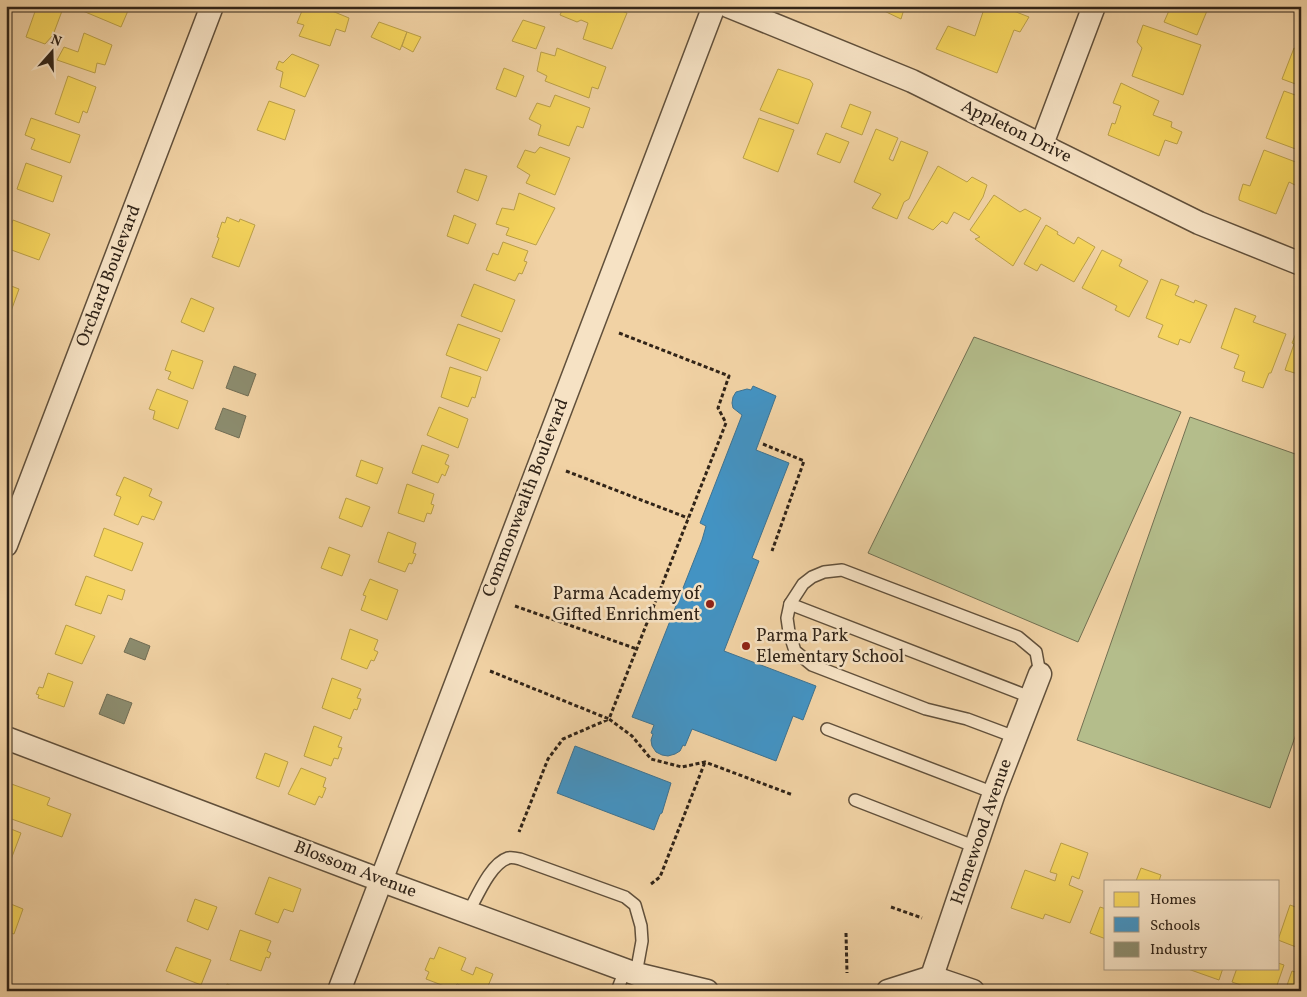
<svg xmlns="http://www.w3.org/2000/svg" width="1307" height="997" font-family="Vollkorn,serif">
  <style>
    .grass { fill: #b4bd8b; stroke: #727052 }
    .homes { fill: #f6d55c; stroke: #bba048 }
    .schools { fill: #4393c3; stroke: #3e7290 }
    .industry { fill: #8c8c6e; stroke: #716d54 }
    .lines { fill: none; stroke-linecap: round; stroke-linejoin: round }
    .lane-casing { stroke: #61503b; stroke-width: 14 }
    .street-casing { stroke: #61503b; stroke-width: 25 }
    .path { stroke: #312418; stroke-width: 3; stroke-dasharray: 4 2.5; stroke-linecap: butt }
    .lane { stroke: #f6e2c4; stroke-width: 11 }
    .street { stroke: #f6e2c4; stroke-width: 22 }
    .poi-dot { fill: #8f2418; stroke: #f6e2c4; stroke-width: 2 }
    .labels { text-anchor: middle; dominant-baseline: central; stroke-width: 5; stroke-linejoin: round; paint-order: stroke }
    .street-label { font-size: 18px; fill: #312418; stroke: #f6e2c4 }
    .poi-label { font-size: 18px; fill: #312418; stroke: #f6e2c4; text-anchor: end }
  </style>
  <rect width="100%" height="100%" fill="#f1d2a4"/>
  <filter id="stains"><feTurbulence type="fractalNoise" baseFrequency=".004" numOctaves="4"/><feColorMatrix values="0 0 0 0 .2 0 0 0 0 .09 0 0 0 0 .02 0 0 0 .5 -.17"/></filter>
  <radialGradient id="worn" r=".72"><stop offset=".6" stop-color="#630" stop-opacity="0"/><stop offset="1" stop-color="#630" stop-opacity=".3"/></radialGradient>
  <g class="grass">
    <path d="M974 337 1181 412 1078 642 868 553Z"/>
    <path d="M1190 417 1301 456V720L1270 808 1077 740Z"/>
  </g>
  <g class="homes">
    <path d="M37 6H46L62 11 53 35 45 44 26 37Z"/>
    <path d="M71 6H130L121 27Z"/>
    <path d="M304 6H320L349 18 345 32 336 29 330 46 299 36 304 25 297 23Z"/>
    <path d="M564 6H609L627 13 612 49 583 39 588 23 581 20 577 22 560 15Z"/>
    <path d="M881 6H905L901 19 880 9Z"/>
    <path d="M985 6H1001L1029 17 1020 32 1014 30 997 73 936 49 948 26 975 36Z"/>
    <path d="M1171 6H1209L1197 35 1164 22Z"/>
    <path d="M523 20 545 27 536 49 512 41Z"/>
    <path d="M379 22 407 32 400 50 371 37Z"/>
    <path d="M1143 25 1201 45 1183 95 1132 76 1142 48 1137 42Z"/>
    <path d="M407 32 421 37 413 52 402 46Z"/>
    <path d="M84 33 112 45 105 65 97 63 95 73 57 60 64 47 78 52Z"/>
    <path d="M557 48 606 67 598 89 592 87 589 98 545 81 547 76 537 71 541 52 555 56Z"/>
    <path d="M1294 48 1301 51V86L1282 79Z"/>
    <path d="M292 54 319 65 305 97 280 87 283 72 276 69 279 61 283 63Z"/>
    <path d="M504 68 524 76 516 97 496 89Z"/>
    <path d="M778 69 810 80 813 84 798 124 760 110Z"/>
    <path d="M68 76 96 87 87 113 83 111 79 123 55 114Z"/>
    <path d="M1121 83 1159 101 1153 115 1172 122 1171 127 1182 132 1177 144 1165 140 1159 156 1108 135 1112 123 1115 124 1121 106 1113 103Z"/>
    <path d="M1284 91 1301 97V151L1266 138Z"/>
    <path d="M555 95 590 108 583 128 577 126 569 146 538 135 541 125 529 119 537 103 550 107Z"/>
    <path d="M269 101 295 110 285 140 257 130Z"/>
    <path d="M850 104 871 112 862 135 841 127Z"/>
    <path d="M31 118 80 135 70 163 31 149 35 139 25 135Z"/>
    <path d="M759 118 794 130 778 172 743 158Z"/>
    <path d="M876 129 898 138 889 159 893 161 901 141 928 152 909 199 904 202 897 219 872 208 881 194 854 182Z"/>
    <path d="M826 133 849 142 840 163 817 154Z"/>
    <path d="M540 147 570 158 555 195 526 183 530 175 517 167 525 150 535 153Z"/>
    <path d="M1264 150 1301 164V170L1295 185 1289 182 1276 214 1239 200V197L1243 184 1250 186Z"/>
    <path d="M26 163 62 176 53 202 17 189Z"/>
    <path d="M938 166 967 182 972 177 987 185 983 197 969 220 954 212 947 224 942 221 933 230 908 218Z"/>
    <path d="M465 169 487 176 478 201 457 192Z"/>
    <path d="M519 193 555 208 536 245 506 235 509 228 496 224 502 208 514 210Z"/>
    <path d="M994 195 1020 212 1025 209 1041 218 1013 266 975 239 980 237 970 230Z"/>
    <path d="M454 215 476 224 468 244 447 236Z"/>
    <path d="M227 217 239 222 240 219 255 225 239 267 212 257 219 238 217 237 222 222 225 223Z"/>
    <path d="M13 220 50 234 39 260 6 248V238Z"/>
    <path d="M1046 225 1058 232 1057 234 1074 244 1078 237 1095 247 1074 282 1041 264 1037 271 1024 264Z"/>
    <path d="M503 242 528 251 524 261 527 262 522 274 519 273 515 281 486 270 493 253 498 255Z"/>
    <path d="M1102 250 1122 260 1119 266 1148 281 1129 317 1115 310 1117 306 1082 288Z"/>
    <path d="M1161 279 1179 286 1175 295 1194 303 1195 300 1207 305 1190 343 1180 339 1178 345 1158 337 1163 325 1146 318Z"/>
    <path d="M6 284 19 289 10 314 6 312Z"/>
    <path d="M474 284 515 300 502 332 461 316Z"/>
    <path d="M191 298 214 308 204 332 181 322Z"/>
    <path d="M1235 308 1256 316 1253 322 1286 334 1271 373H1269L1263 388 1242 381 1245 372 1234 368 1239 355 1221 348Z"/>
    <path d="M458 324 500 339 487 371 446 355Z"/>
    <path d="M1297 331 1301 333V375L1285 370 1294 344 1292 343Z"/>
    <path d="M172 350 203 361 193 389 168 379 171 372 165 370Z"/>
    <path d="M450 367 481 377 475 398 472 397 468 407 441 397Z"/>
    <path d="M157 389 188 401 178 429 153 419 155 411 149 409Z"/>
    <path d="M439 407 468 419 458 448 427 435Z"/>
    <path d="M422 445 449 455 445 464 449 466 445 476 442 474 438 483 412 473Z"/>
    <path d="M361 460 383 468 377 484 356 476Z"/>
    <path d="M124 477 152 489 149 496 162 502 154 520 142 516 138 525 114 515 121 497 116 495Z"/>
    <path d="M407 484 434 494 431 504 434 505 431 514 427 513 424 522 398 513Z"/>
    <path d="M346 498 370 507 362 527 339 518Z"/>
    <path d="M104 528 143 543 132 571 94 556Z"/>
    <path d="M388 532 416 543 413 553 416 554 412 564 409 563 405 572 378 562Z"/>
    <path d="M329 547 350 555 342 576 321 568Z"/>
    <path d="M86 576 125 590 122 600 108 595 101 614 75 605Z"/>
    <path d="M370 579 398 590 387 620 361 610 366 596 363 595Z"/>
    <path d="M66 625 95 636 82 664 55 654Z"/>
    <path d="M350 629 378 640 374 650 378 652 374 661 371 660 367 669 341 659Z"/>
    <path d="M48 673 73 682 64 707 38 698 39 695 36 694 39 687 43 688Z"/>
    <path d="M332 678 361 689 357 698 361 699 357 710 354 709 350 719 322 708Z"/>
    <path d="M314 726 342 737 338 747 342 748 338 759 334 758 331 766 304 756Z"/>
    <path d="M265 753 288 762 279 787 256 778Z"/>
    <path d="M301 768 326 778 323 787 326 788 322 798 319 796 315 805 288 794Z"/>
    <path d="M6 782 50 798 47 805 71 814 62 837 6 817Z"/>
    <path d="M6 827 21 833 7 870 6 869Z"/>
    <path d="M1061 843 1088 853 1079 879 1072 876 1069 885 1083 891 1070 923 1045 914 1043 919 1011 908 1025 870 1055 881 1057 874 1050 872Z"/>
    <path d="M1141 868 1161 875 1159 881H1136Z"/>
    <path d="M269 877 301 889 293 912 284 909 278 923 255 914Z"/>
    <path d="M195 899 217 907 208 930 187 921Z"/>
    <path d="M6 902 23 909 14 934 6 931Z"/>
    <path d="M1290 905 1301 909V935L1296 947 1278 940Z"/>
    <path d="M1100 907 1106 909V939L1090 933Z"/>
    <path d="M240 930 271 941 267 951 271 953 269 958 266 957 261 971 230 960Z"/>
    <path d="M176 947 211 960 201 985 166 971Z"/>
    <path d="M439 947 466 958 461 970 473 975 476 967 493 974 486 991H474L457 984 452 989 426 979 429 972 425 970 430 958 434 959Z"/>
    <path d="M1278 963 1284 965 1275 991H1248L1249 988 1232 982 1237 968H1278Z"/>
    <path d="M1223 968 1219 980 1188 969V968Z"/>
    <path d="M1292 971 1301 974V991H1285Z"/>
    <path d="M227 984 244 991H224Z"/>
  </g>
  <g class="schools">
    <path d="M753 386 776 396 756 450 789 463 752 558 759 561 724 651 816 686 803 720 793 716 776 761 692 729 685 746 683 745 680 751 675 754 668 756 662 755 656 752 652 746 651 740 653 734 651 733 654 725 632 717 702 540 706 526 700 523 742 415 733 408 732 403 733 397 736 392 747 389 751 390Z"/>
    <path d="M575 746 671 783 662 813 660 814 654 830 557 793Z"/>
  </g>
  <g class="industry">
    <path d="M234 366 256 374 248 396 226 388Z"/>
    <path d="M223 408 246 416 239 438 215 429Z"/>
    <path d="M130 638 150 646 145 660 124 652Z"/>
    <path d="M107 694 132 703 124 724 99 714Z"/>
  </g>
  <g class="lines">
    <defs>
      <g id="lane">
        <path d="M790 604 1030 697"/>
        <path d="M827 729 994 793"/>
        <path d="M1015 737 967 719 926 709 812 665 795 651 789 632 787 618 790 604 803 584 812 577 824 572 842 570 1018 637 1036 652 1040 674"/>
        <path d="M855 800 976 847"/>
        <path d="M468 913C477 897 490 864 508 858 511 857 516 858 520 859L625 897 635 905 641 926 642 941 636 974"/>
        <path d="M617 991 625 970"/>
      </g>
      <g id="street">
        <path d="M728 6 912 81 1199 223 1301 264"/>
        <path d="M1042 144 1094 6"/>
        <path d="M6 545 212 6"/>
        <path d="M6 738 380 880 636 974 707 991"/>
        <path d="M339 991 714 6"/>
        <path d="M888 991 932 977 973 991"/>
        <path d="M927 991 994 793 1040 674"/>
      </g>
    </defs>
    <use href="#lane" class="lane-casing"/>
    <use href="#street" class="street-casing"/>
    <g class="path">
      <path d="M619 333 729 376 718 408 726 423 609 719 632 736 651 759 682 767 705 762 793 795"/>
      <path d="M763 444 804 461 772 551"/>
      <path d="M566 471 688 518"/>
      <path d="M515 606 637 649"/>
      <path d="M490 671 609 719 563 739 548 759 519 832"/>
      <path d="M651 884 660 877 705 762"/>
      <path d="M891 907 922 918"/>
      <path d="M846 933 847 973"/>
    </g>
    <use href="#lane" class="lane"/>
    <use href="#street" class="street"/>
  </g>
  <g class="poi-dot">
    <circle cx="710" cy="604" r="5"/>
    <circle cx="746" cy="646" r="5"/>
  </g>
  <g class="labels">
    <g class="street-label">
      <text transform="translate(1016 132) rotate(26)">Appleton Drive</text>
      <text transform="translate(109 276) rotate(-69)">Orchard Boulevard</text>
      <text transform="translate(526 498) rotate(-69)">Commonwealth Boulevard</text>
      <text transform="translate(982 832) rotate(-71)">Homewood Avenue</text>
      <text transform="translate(355 870) rotate(21)">Blossom Avenue</text>
    </g>
    <g class="poi-label">
      <text x="700" y="594">Parma Academy of<tspan x="700" dy="21">Gifted Enrichment</tspan></text>
      <text x="756" y="636" text-anchor="start">Parma Park<tspan x="756" dy="21">Elementary School</tspan></text>
    </g>
  </g>
  <rect width="1307" height="997" fill="none" stroke="#f1d2a4" stroke-width="25"/>
  <rect x="8" y="8" width="1292" height="982" fill="none" stroke="#312418" stroke-width="2.5"/>
  <rect x="12" y="12" width="1282" height="972" fill="none" stroke="#312418"/>
  <rect x="1104" y="880" width="175" height="90" fill="#f6e2c4" stroke="#a7967f"/>
  <rect x="1114" y="892" width="25" height="15" fill="#f6d55c" stroke="#a7967f"/>
  <text x="1150" y="904" font-size="15" fill="#312418">Homes</text>
  <rect x="1114" y="917" width="25" height="15" fill="#4393c3" stroke="#a7967f"/>
  <text x="1150" y="930" font-size="15" fill="#312418">Schools</text>
  <rect x="1114" y="942" width="25" height="15" fill="#8c8c6e" stroke="#a7967f"/>
  <text x="1150" y="954" font-size="15" fill="#312418">Industry</text>
  <g transform="translate(52 52) rotate(20)" stroke="#f6e2c4" stroke-width="4" paint-order="stroke">
  <path d="M0-4L9 19L0 12L-9 19Z" fill="#312418"/>
  <text y="-8" font-size="14" font-weight="bold" text-anchor="middle" fill="#312418">N</text>
  </g>
  <rect width="100%" height="100%" filter="url(#stains)"/>
  <rect width="100%" height="100%" fill="url(#worn)"/>
</svg>
